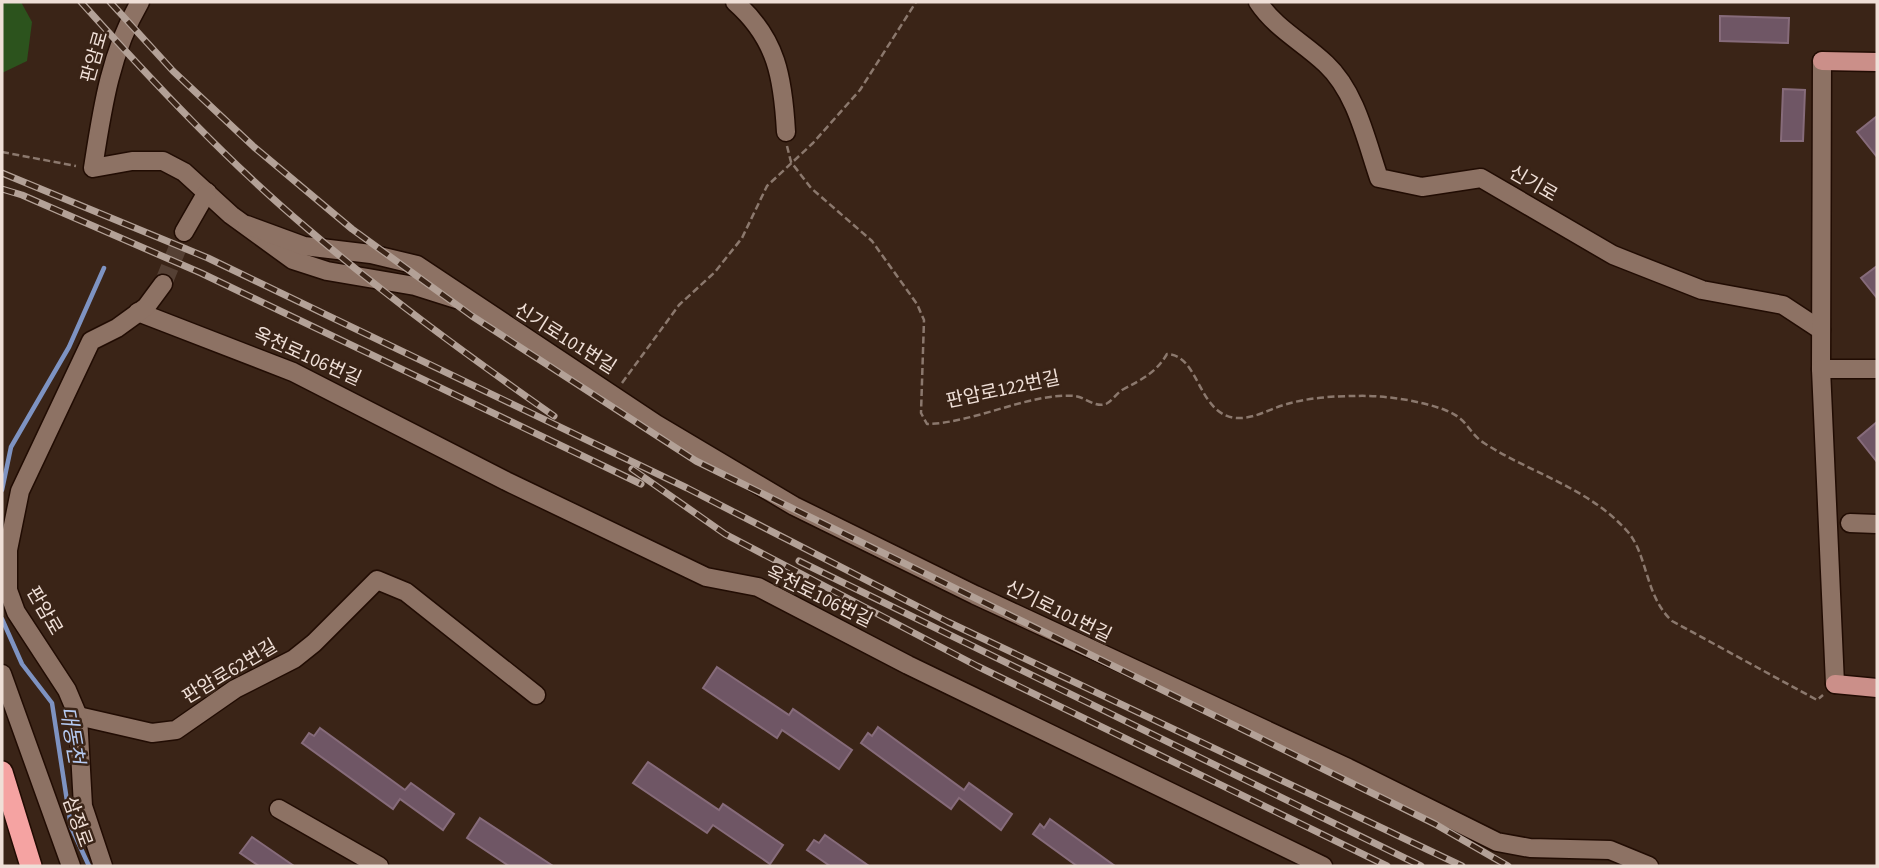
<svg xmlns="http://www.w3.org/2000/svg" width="1879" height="868" font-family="'Source Sans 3','Noto Sans KR',sans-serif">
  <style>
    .green { fill: #2c531d }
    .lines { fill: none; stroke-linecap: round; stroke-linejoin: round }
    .stream { stroke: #7e93c2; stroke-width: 4.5 }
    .building { fill: #6f5665; stroke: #866b7a; stroke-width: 2 }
    .minor-tunnel { stroke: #554034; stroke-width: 18; stroke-dasharray: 18 9; stroke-linecap: butt }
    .minor-casing { stroke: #210c03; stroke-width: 21 }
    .major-casing { stroke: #210c03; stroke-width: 21 }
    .highway-casing { stroke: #210c03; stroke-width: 24 }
    .path { stroke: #8b786d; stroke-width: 2.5; stroke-dasharray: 7 3.5; stroke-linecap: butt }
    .minor { stroke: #8d7264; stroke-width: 18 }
    .major { stroke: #cb8f89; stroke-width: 18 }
    .highway { stroke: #f5a3a2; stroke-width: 21 }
    .rail-casing { stroke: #b3a197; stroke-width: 7 }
    .rail { stroke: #3a2417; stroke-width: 4.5; stroke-dasharray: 13; stroke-linecap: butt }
    .labels { text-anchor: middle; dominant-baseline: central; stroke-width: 5; stroke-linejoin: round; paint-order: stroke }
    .street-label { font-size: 19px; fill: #efdfd7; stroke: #3a2417 }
    .water-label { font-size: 21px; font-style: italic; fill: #b5caf1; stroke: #3a2417 }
  </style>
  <rect width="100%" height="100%" fill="#3a2417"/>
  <path class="green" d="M2 2H21L32 22 27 61 2 73Z"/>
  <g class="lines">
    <g class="stream">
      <path d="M2 490 11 447 69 347 104 268"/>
      <path d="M2 619 22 664 52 703 71 827 89 866"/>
    </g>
  </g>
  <g class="building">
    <path d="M1720 16 1789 18 1788 43 1720 41Z"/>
    <path d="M1783 89 1805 90 1803 141H1781Z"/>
    <path d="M1877 116V157L1857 132Z"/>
    <path d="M1877 266V298L1861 278Z"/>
    <path d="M1877 422V462L1858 438Z"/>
    <path d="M717 667 789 715 793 709 852 750 839 769 782 730 777 738 703 688Z"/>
    <path d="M878 727 964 790 969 783 1012 814 1001 830 959 798 951 809 861 743 868 733 872 736Z"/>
    <path d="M320 728 405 790 411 783 454 814 443 830 400 799 393 809 302 743 309 733 314 736Z"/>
    <path d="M648 762 719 810 723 804 783 845 770 864 713 825 707 833 633 783Z"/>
    <path d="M480 818 553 866H509L467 838Z"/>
    <path d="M1050 819 1115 866H1077L1033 834 1040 824 1044 828Z"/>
    <path d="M825 835 869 866H830L807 850 814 840 819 843Z"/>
    <path d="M252 837 294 866H259L240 853Z"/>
  </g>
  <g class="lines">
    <path class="minor-tunnel" d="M163 284 184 232"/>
    <defs>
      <g id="minor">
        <path d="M140 2C110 53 102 110 93 168L132 161H163L184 172 231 215 293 260 327 271 415 286 456 299"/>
        <path d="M735 2C777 39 783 78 786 132"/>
        <path d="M1258 2C1276 29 1303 42 1326 64 1356 92 1366 140 1379 178L1422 187 1481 178 1613 255 1702 290 1783 305 1821 330"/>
        <path d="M1822 61 1821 369 1835 684"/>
        <path d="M247 225 304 246 371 254 417 265 656 424 794 506 975 595 1348 768 1497 842 1530 848 1610 850 1649 866"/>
        <path d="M184 232 207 192"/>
        <path d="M138 312 293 372 506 481 706 577 758 587 908 665 1323 866"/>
        <path d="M1821 369H1877"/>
        <path d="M1850 523 1877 524"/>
        <path d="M2 674 71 866"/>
        <path d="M78 716 152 733 176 730 235 689 294 659 314 643 377 580 406 592 536 695"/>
        <path d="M279 809 379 866"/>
        <path d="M103 866 83 806 78 716 67 690 16 612 8 590V550L20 491 91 341 117 328 146 307 163 284"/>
      </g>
      <g id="major">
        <path d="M1822 61 1877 62"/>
        <path d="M1835 684 1877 688"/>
      </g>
      <path id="highway" d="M2 772 31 866"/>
    </defs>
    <use href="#minor" class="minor-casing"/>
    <use href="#major" class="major-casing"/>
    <use href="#highway" class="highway-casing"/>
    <g class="path">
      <path d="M787 146 791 162 811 188 872 241 917 304 924 320 921 413 927 424C975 423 1031 392 1075 396 1085 397 1095 408 1106 404 1112 401 1116 394 1122 390 1142 379 1155 374 1167 354 1200 355 1197 414 1236 418 1255 419 1269 409 1287 404 1307 398 1334 396 1355 396 1383 395 1418 400 1445 410 1469 419 1467 432 1484 443 1532 474 1588 487 1628 532 1648 556 1645 596 1672 621L1817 700 1823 695"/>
      <path d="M2 152 76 166"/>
      <path d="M622 383 679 305 715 272 742 238 767 186 813 143 860 90 916 2"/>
    </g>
    <use href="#minor" class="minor"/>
    <use href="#major" class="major"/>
    <use href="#highway" class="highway"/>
    <defs>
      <g id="rail">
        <path d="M81 2C153 82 227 161 309 230 387 297 470 357 554 416"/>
        <path d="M110 2 173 71 254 147 352 229 472 316 696 461 1435 824 1508 866"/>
        <path d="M2 173 208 258 687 488 948 622 1462 866"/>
        <path d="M2 189 22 195 201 273 641 484"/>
        <path d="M632 469 725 534 977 666 1387 866"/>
        <path d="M799 561 1421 866"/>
      </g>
    </defs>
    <use href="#rail" class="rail-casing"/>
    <use href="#rail" class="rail"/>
  </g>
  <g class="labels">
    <g class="street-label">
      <text transform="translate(95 57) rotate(-74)">판암로</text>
      <text transform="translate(1533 184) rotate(30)">신기로</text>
      <text transform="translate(565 339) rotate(32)">신기로101번길</text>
      <text transform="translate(307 357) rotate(24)">옥천로106번길</text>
      <text transform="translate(1003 390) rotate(-12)">판암로122번길</text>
      <text transform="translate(819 597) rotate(26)">옥천로106번길</text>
      <text transform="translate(44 611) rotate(60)">판암로</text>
      <text transform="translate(1058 612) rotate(26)">신기로101번길</text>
      <text transform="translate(230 672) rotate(-31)">판암로62번길</text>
      <text transform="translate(77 822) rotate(70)">삼정로</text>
    </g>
    <g class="water-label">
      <text transform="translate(72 735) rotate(80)">대동천</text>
    </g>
  </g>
  <rect width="1879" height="868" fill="none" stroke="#efdfd7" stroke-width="7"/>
</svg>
